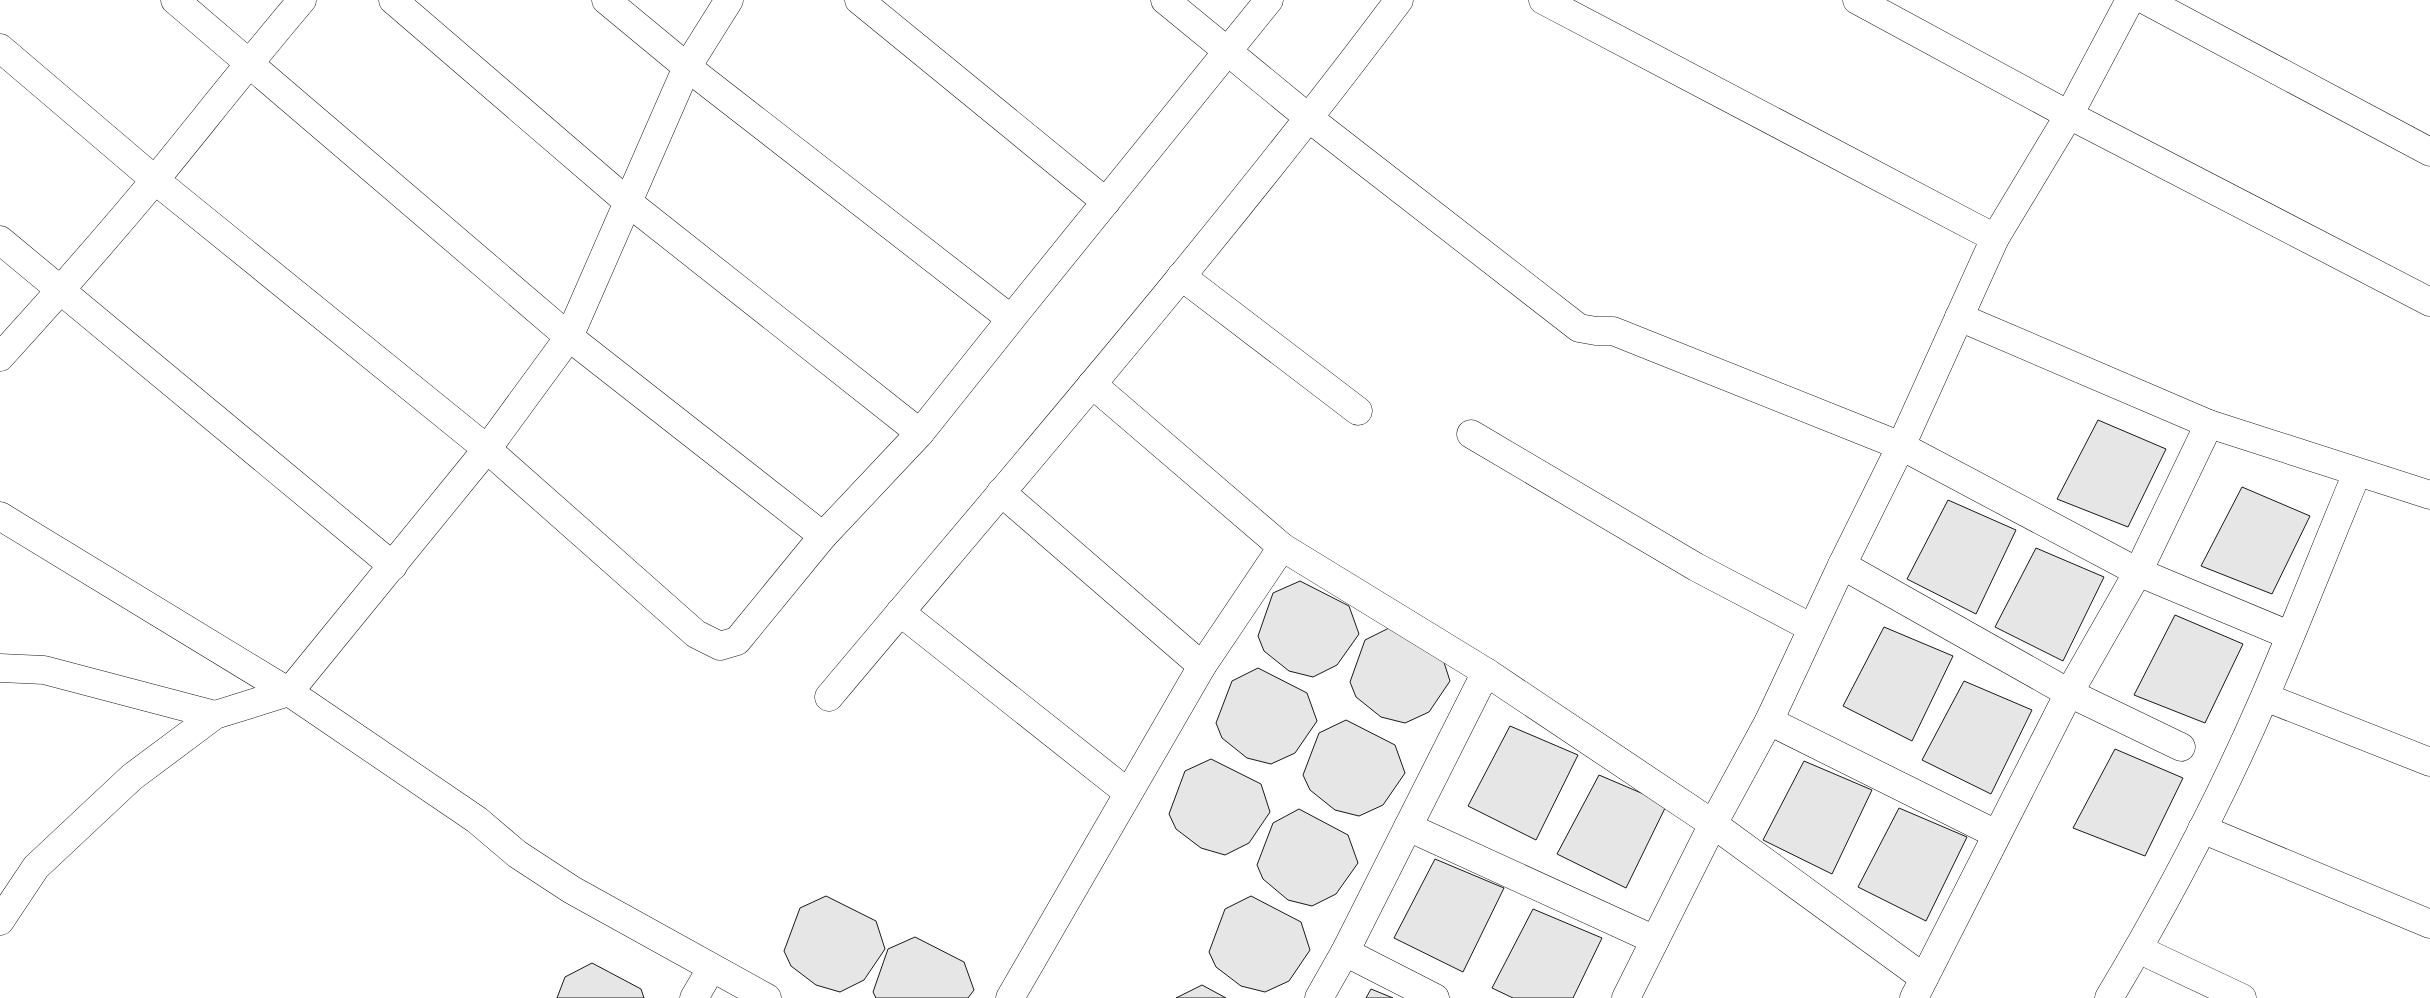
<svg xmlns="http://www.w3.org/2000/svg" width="2430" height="998" font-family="Raleway,sans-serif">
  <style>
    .building { fill: #e6e6e6; stroke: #1a1a1a }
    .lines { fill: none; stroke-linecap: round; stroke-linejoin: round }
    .minor-casing { stroke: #1a1a1a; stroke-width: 29 }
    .minor { stroke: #fff; stroke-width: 28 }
  </style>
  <rect width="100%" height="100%" fill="#fff"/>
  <g class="building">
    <path d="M2098 420 2166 449 2128 527 2057 499Z"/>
    <path d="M2242 487 2310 516 2272 594 2201 566Z"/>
    <path d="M1948 500 2016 530 1976 614 1907 579Z"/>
    <path d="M2036 548 2104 577 2063 661 1995 627Z"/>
    <path d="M1300 581 1349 606 1359 634 1337 665 1313 677 1289 671 1264 651 1258 636 1273 593Z"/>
    <path d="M2175 615 2243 644 2205 723 2134 695Z"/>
    <path d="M1391 627 1441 653 1450 681 1429 712 1405 723 1381 717 1356 697 1350 682 1365 640Z"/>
    <path d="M1884 627 1953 656 1912 741 1843 706Z"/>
    <path d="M1258 668 1307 693 1317 721 1295 753 1271 764 1247 758 1222 738 1216 723 1232 681Z"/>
    <path d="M1964 681 2032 710 1991 794 1922 760Z"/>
    <path d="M1346 720 1395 745 1405 773 1383 805 1359 816 1335 810 1310 790 1303 775 1319 733Z"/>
    <path d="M1510 726 1578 755 1536 840 1468 806Z"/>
    <path d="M2115 749 2183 778 2145 856 2073 828Z"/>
    <path d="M1211 759 1261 784 1270 812 1249 843 1225 855 1201 848 1176 829 1169 814 1185 771Z"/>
    <path d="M1804 761 1872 790 1832 874 1763 840Z"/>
    <path d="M1599 775 1667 804 1626 888 1557 854Z"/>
    <path d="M1899 808 1967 837 1926 921 1858 887Z"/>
    <path d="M1299 809 1348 835 1358 863 1336 894 1312 906 1288 900 1263 879 1257 865 1273 823Z"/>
    <path d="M1435 859 1504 888 1463 972 1394 938Z"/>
    <path d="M826 896 876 921 885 949 864 980 840 992 816 985 791 966 784 951 800 908Z"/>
    <path d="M1251 896 1301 922 1310 950 1289 981 1265 992 1241 986 1216 967 1209 952 1225 909Z"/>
    <path d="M1533 909 1602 938 1573 998H1513L1492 988Z"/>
    <path d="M915 937 964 962 974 990 968 998H876L873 992 888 949Z"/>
    <path d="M592 963 641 989 644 998H557L565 977Z"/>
    <path d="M1202 985 1226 998H1176Z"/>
    <path d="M1371 989 1393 998H1366Z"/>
  </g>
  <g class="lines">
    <defs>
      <g id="minor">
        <path d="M175 0 569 337 823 536 920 433"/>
        <path d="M393 0 629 203 920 433 1011 319"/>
        <path d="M606 0 687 67 1011 319 1269 0"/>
        <path d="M859 0 1106 202"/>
        <path d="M1165 0 1310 119 1579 328 1596 331H1613L1901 446 2138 572 2289 635"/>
        <path d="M1543 0 1995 238"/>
        <path d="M1857 0 2069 115 2430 302"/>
        <path d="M2145 0 2430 152"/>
        <path d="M0 48 155 180 487 449 696 634 720 646 737 641 823 536"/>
        <path d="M0 240 393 566"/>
        <path d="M1181 276 1358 411"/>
        <path d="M1959 317 2209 424 2430 495"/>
        <path d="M0 357C53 299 105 240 155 180 204 120 252 59 302 0"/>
        <path d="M1092 384 1282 547"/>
        <path d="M1471 434 1696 567 1812 628"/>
        <path d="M1001 492 1202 666"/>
        <path d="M0 516 289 692 477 820 517 854 572 890 767 998"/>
        <path d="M1842 565 2069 693 2181 747"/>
        <path d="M900 612 1127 792"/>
        <path d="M0 668 44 670 215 715"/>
        <path d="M829 697C1022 467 1219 240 1399 0"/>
        <path d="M2265 697 2430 762"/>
        <path d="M1769 721 1996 834"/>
        <path d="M1408 827 1655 940"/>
        <path d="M2202 829 2430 924"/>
        <path d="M0 921 36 867 132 777 215 715 289 692 487 449 569 337 687 67 729 0"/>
        <path d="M2138 949 2242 998"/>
        <path d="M1345 952 1435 998"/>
        <path d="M694 998 711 969"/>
        <path d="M1010 998 1202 666 1282 547 1486 672"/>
        <path d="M1319 998 1345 952 1486 672 1713 824 1924 978"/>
        <path d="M1626 998 1713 824 1769 721 1842 565 1901 446 1995 238 2069 115 2130 0"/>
        <path d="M1914 998 2069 693 2138 572 2209 424"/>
        <path d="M2109 998C2167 901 2220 800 2265 696 2297 622 2326 547 2357 473"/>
      </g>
    </defs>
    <use href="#minor" class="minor-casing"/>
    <use href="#minor" class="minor"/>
  </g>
</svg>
